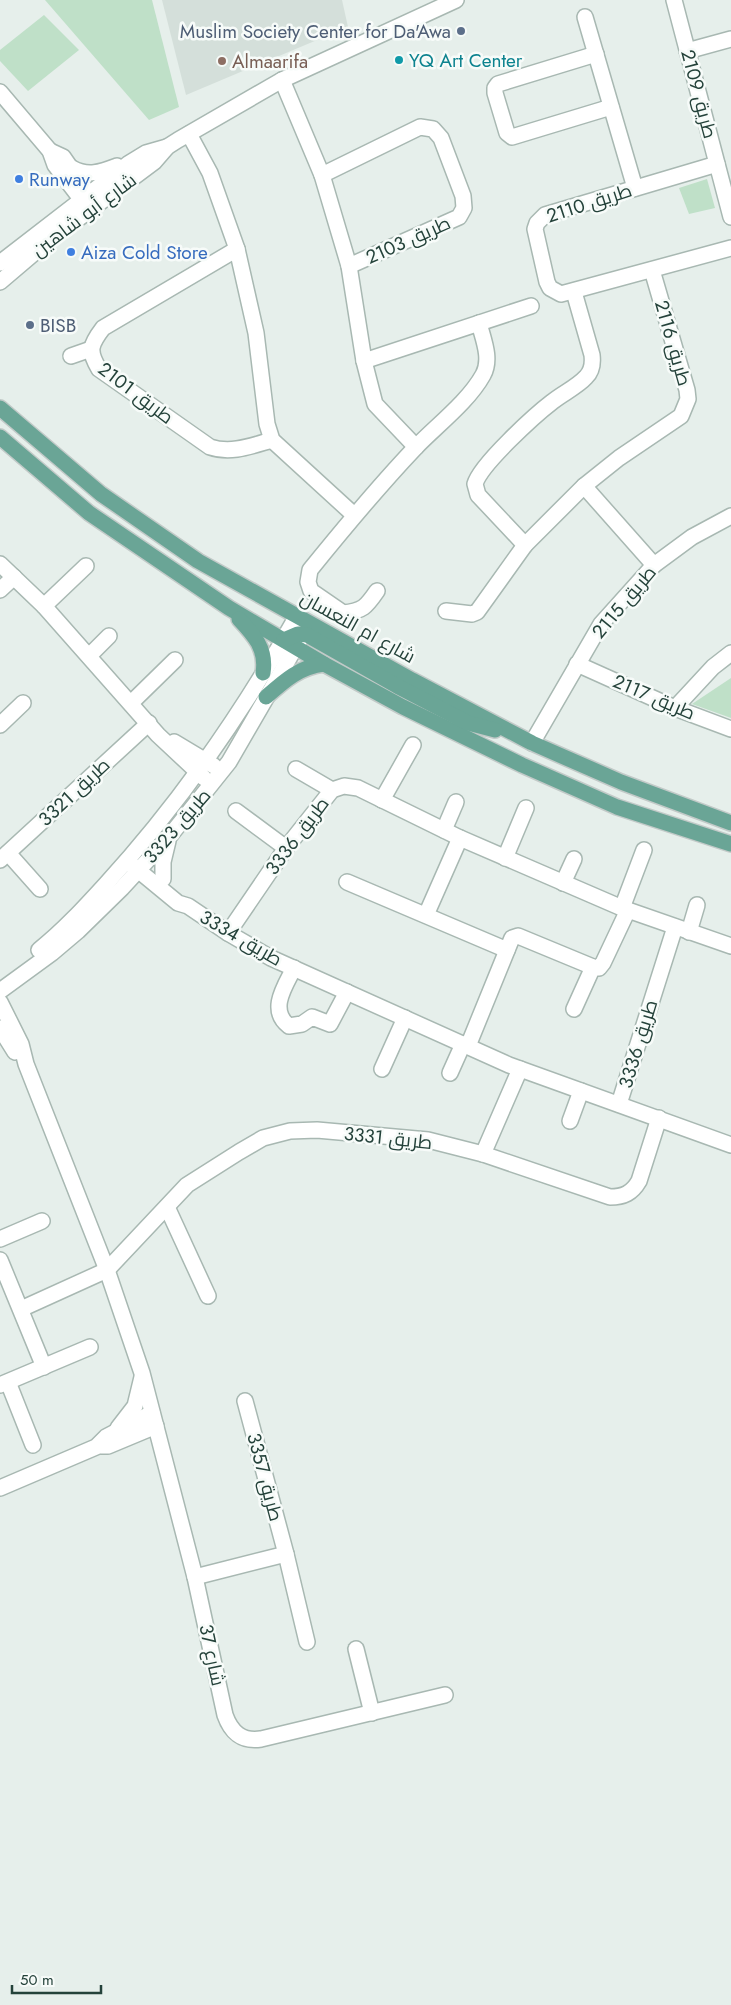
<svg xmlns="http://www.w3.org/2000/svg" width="731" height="2005" font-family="Jost,Cairo,sans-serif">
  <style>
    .built { fill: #d4dfda }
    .green { fill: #bfe0c8 }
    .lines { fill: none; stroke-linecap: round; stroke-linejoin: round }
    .minor-casing { stroke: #a8b8b2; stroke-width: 18 }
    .major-casing { stroke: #c2cac8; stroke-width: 18 }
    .minor { stroke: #fff; stroke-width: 15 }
    .major { stroke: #6aa596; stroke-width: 15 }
    .service-dot { fill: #5c6f8a; stroke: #f7fbf9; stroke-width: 2 }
    .culture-dot { fill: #0f9aa8; stroke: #f7fbf9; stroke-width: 2 }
    .education-dot { fill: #8d6e63; stroke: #f7fbf9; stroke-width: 2 }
    .shop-dot { fill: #3f7fe0; stroke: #f7fbf9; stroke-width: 2 }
    .labels { text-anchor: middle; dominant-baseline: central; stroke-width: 5; stroke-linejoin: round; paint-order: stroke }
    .service-label { font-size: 19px; fill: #4e5e75; stroke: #f7fbf9; text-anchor: end }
    .culture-label { font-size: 19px; fill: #0d838f; stroke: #f7fbf9; text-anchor: start }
    .education-label { font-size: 19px; fill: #785e54; stroke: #f7fbf9; text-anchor: start }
    .street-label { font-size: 19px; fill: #24423a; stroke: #f7fbf9 }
    .shop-label { font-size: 19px; fill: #366cbe; stroke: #f7fbf9; text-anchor: start }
  </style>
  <rect width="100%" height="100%" fill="#e6efeb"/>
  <path class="built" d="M162 0H342L348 27 186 95Z"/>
  <g class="green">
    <path d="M45 0H152L179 107 149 120Z"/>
    <path d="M44 15 79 50 28 91 0 61V50Z"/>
    <path d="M707 179 715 208 689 214 679 188Z"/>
    <path d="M731 678V718L692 704Z"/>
  </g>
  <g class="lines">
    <defs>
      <g id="minor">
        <path d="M674 0 731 217"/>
        <path d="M585 17 635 188"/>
        <path d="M687 51 731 39"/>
        <path d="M596 54 498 84 495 88V93L507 133 512 137 611 107"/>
        <path d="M282 80 322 175 349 266 364 361 375 404 416 447"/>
        <path d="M0 92 50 151 55 165 81 199 89 202"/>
        <path d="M189 134 210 173 237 249 256 333 267 424 272 440 354 515"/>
        <path d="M50 151 63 157 88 193 89 198"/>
        <path d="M717 164 545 215 537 223 535 229 547 282 550 288 561 294 731 248"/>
        <path d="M72 168C88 177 101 172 117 166"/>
        <path d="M322 175 420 127 433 129 441 138 463 196 464 208 459 217 349 266"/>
        <path d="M237 249 103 328C90 345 88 351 99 369L210 447C231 454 251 446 272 440"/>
        <path d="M0 263 128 164 146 153 167 147"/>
        <path d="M0 282 47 242 154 162 167 147 178 140 282 80 456 0"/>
        <path d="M71 356 91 349"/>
        <path d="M364 361 531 306"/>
        <path d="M584 486 654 565"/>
        <path d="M525 545 478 495 475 484C480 465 535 415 552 402 563 393 577 387 586 377 592 371 593 363 592 355L574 292"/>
        <path d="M0 564 44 606 158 735 204 778"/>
        <path d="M0 590 14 577"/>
        <path d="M377 591C366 607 363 611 343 613L311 591 308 582 310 570C344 528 378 487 415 448 436 426 468 402 483 375 492 359 483 339 479 323"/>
        <path d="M44 606 86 566"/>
        <path d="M446 611 472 614 477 612 525 545 584 486 619 458 681 416 688 399 687 390 652 270"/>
        <path d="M89 656 109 636"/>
        <path d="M577 664 675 708 731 729"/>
        <path d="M131 703 175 660"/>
        <path d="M675 708 713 667 731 653"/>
        <path d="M0 725 23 703"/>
        <path d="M174 742 214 766"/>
        <path d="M532 743 601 624 654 565 692 537 731 516"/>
        <path d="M296 769 332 790"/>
        <path d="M382 800 413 745"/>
        <path d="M236 811 286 848"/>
        <path d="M444 830 456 802"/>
        <path d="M8 853 40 889"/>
        <path d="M505 858 526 808"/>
        <path d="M0 860 149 723"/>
        <path d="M127 861 178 903 188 906 228 933 271 958 509 1065 731 1145"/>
        <path d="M163 879V862L168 841"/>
        <path d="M347 882 507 950"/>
        <path d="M563 883 574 859"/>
        <path d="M622 908 644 850"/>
        <path d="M426 915 460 838"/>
        <path d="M689 932 697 905"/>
        <path d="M228 933 286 848 332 790 344 786 358 788 460 838 622 908 731 946"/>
        <path d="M39 950C64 930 85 907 106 884 181 802 243 712 297 616"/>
        <path d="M294 968C285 986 268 1010 289 1026L302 1024 312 1017 330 1024 347 992"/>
        <path d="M0 991 52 953 78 931 122 888 169 837 229 762 302 636"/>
        <path d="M0 1002 21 1044 26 1064 107 1270 142 1373 195 1577 225 1715C231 1732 242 1742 261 1739L445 1695"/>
        <path d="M574 1009 593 967"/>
        <path d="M0 1028 15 1052"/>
        <path d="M468 1046 512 938 518 936 593 967 599 968 603 963 628 910"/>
        <path d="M382 1069 405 1018"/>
        <path d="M450 1073 463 1044"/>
        <path d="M619 1104 675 927"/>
        <path d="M570 1121 581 1091"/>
        <path d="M483 1154 520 1069"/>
        <path d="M167 1207 208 1296"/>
        <path d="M0 1239 42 1221"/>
        <path d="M0 1260 44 1367"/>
        <path d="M21 1309 107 1270 187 1185 239 1152 263 1138 290 1131 317 1130 428 1140 483 1154 610 1197C624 1197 632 1193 639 1181L659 1118"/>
        <path d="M8 1382 33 1445"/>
        <path d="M0 1385 90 1347"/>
        <path d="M245 1401 286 1554 307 1642"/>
        <path d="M118 1428 135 1406 142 1377"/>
        <path d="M101 1446H108L156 1426"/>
        <path d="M0 1488 96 1447 106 1437 152 1413"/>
        <path d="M195 1577 286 1554"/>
        <path d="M356 1649 372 1713"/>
      </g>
      <g id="major">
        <path d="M0 408 101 494 198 561 412 680 532 743 621 782 731 823"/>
        <path d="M0 437 89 513 229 608 324 664 403 707 522 765 617 807 731 844"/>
        <path d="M239 619C254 635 267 649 263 673"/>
        <path d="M284 640 298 634 307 635 397 686 468 723 495 730"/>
        <path d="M266 697C284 681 299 667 324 664"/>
      </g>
    </defs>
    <use href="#minor" class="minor-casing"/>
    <use href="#major" class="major-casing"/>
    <use href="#minor" class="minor"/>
    <use href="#major" class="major"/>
  </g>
  <g class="service-dot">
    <circle cx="461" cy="31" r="5"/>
    <circle cx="30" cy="325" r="5"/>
  </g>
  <circle class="culture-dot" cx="399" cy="60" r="5"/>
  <circle class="education-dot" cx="222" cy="61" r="5"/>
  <g class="shop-dot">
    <circle cx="19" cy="179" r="5"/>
    <circle cx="71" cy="252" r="5"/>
  </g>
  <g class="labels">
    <g class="service-label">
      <text x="451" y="31">Muslim Society Center for Da'Awa</text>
      <text x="40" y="325" text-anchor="start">BISB</text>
    </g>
    <g class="culture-label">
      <text x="409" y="60">YQ Art Center</text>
    </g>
    <g class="education-label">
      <text x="232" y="61">Almaarifa</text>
    </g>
    <g class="street-label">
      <text transform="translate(699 94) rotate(75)">طريق 2109</text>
      <text transform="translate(589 203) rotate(-18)">طريق 2110</text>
      <text transform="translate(84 215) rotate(-37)">شارع أبو شاهين</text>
      <text transform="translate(408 240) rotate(-24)">طريق 2103</text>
      <text transform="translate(673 343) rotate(74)">طريق 2116</text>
      <text transform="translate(136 393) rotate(37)">طريق 2101</text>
      <text transform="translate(624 602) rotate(-50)">طريق 2115</text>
      <text transform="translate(358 627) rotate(29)">شارع ام النعسان</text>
      <text transform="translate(654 697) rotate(23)">طريق 2117</text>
      <text transform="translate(74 792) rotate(-43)">طريق 3321</text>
      <text transform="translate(177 826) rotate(-49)">طريق 3323</text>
      <text transform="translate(297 836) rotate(-53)">طريق 3336</text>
      <text transform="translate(241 938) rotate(30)">طريق 3334</text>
      <text transform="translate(638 1044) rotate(-73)">طريق 3336</text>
      <text transform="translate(388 1138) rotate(6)">طريق 3331</text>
      <text transform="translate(265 1477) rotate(75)">طريق 3357</text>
      <text transform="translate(212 1655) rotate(78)">شارع 37</text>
    </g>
    <g class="shop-label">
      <text x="29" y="179">Runway</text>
      <text x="81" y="252">Aiza Cold Store</text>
    </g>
  </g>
  <path d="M12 1985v8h89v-8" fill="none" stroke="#24423a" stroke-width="2.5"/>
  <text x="20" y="1985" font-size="15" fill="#24423a" stroke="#f7fbf9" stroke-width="4" paint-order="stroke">50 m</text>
</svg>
